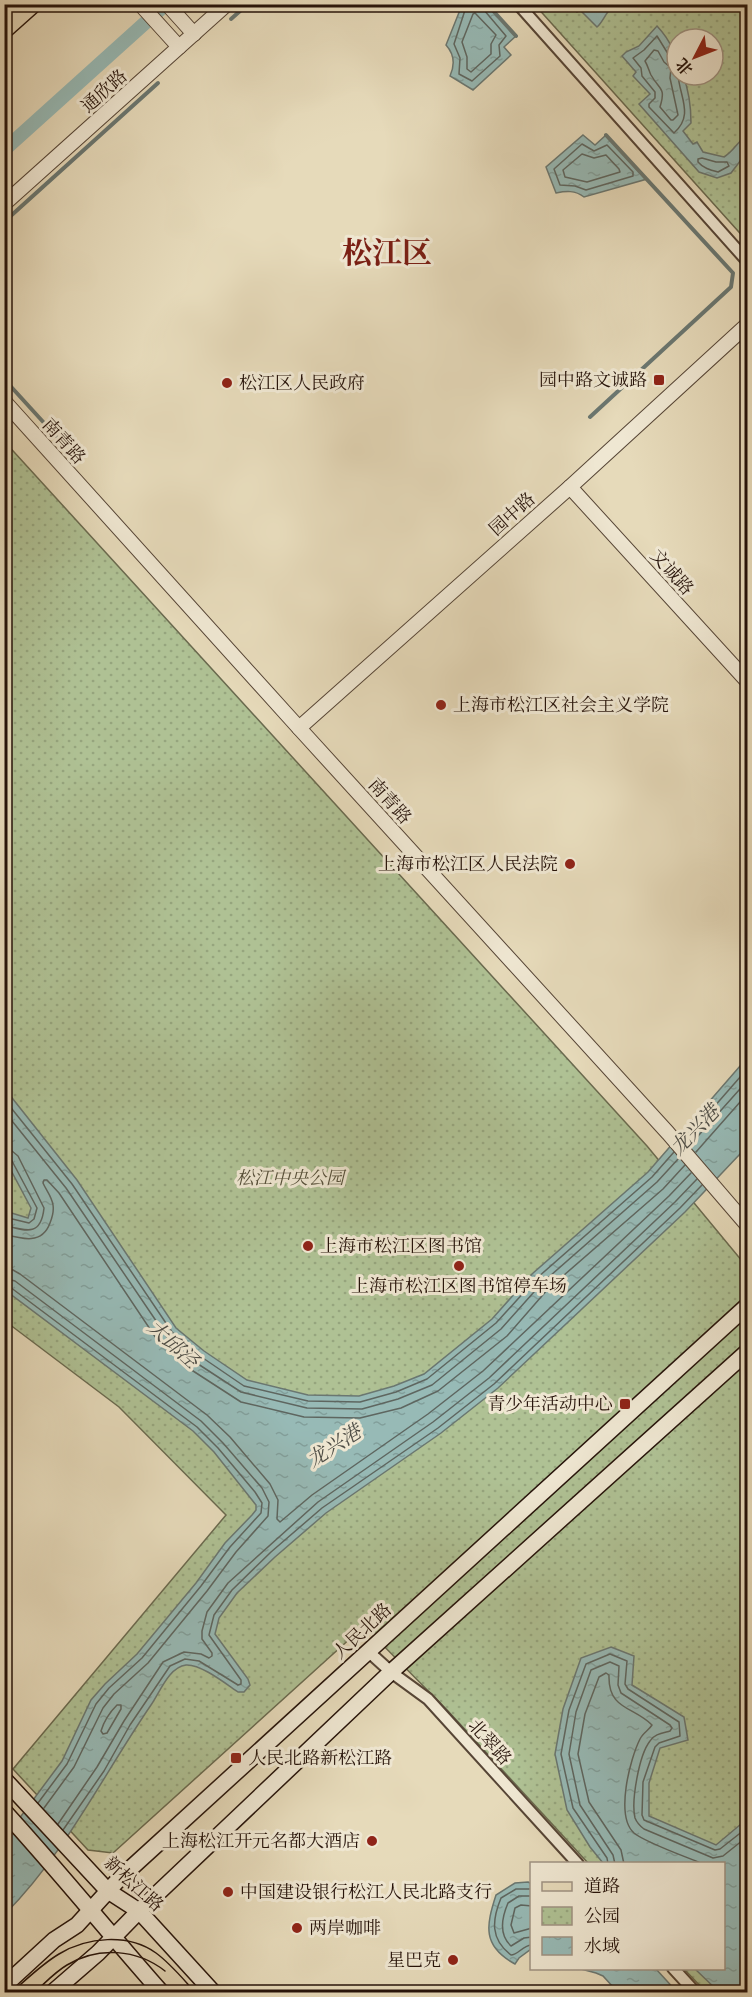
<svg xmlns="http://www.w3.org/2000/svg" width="752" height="1997" font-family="Alegreya,'Noto Serif SC',serif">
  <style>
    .park { fill: url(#park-dots); stroke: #6a6a4f; stroke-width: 1.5; fill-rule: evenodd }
    .water { fill: url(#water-ripples); stroke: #6a7771; stroke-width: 1.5 }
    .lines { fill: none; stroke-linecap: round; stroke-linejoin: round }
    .shore { stroke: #5e6660; stroke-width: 1.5 }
    .stream { stroke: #6a7771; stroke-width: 4 }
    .canal { stroke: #97bab6; stroke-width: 14 }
    .minor-casing { stroke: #564536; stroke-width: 14 }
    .tertiary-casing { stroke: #564536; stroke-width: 16 }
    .secondary-casing { stroke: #26130a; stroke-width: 18 }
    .primary-casing { stroke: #26130a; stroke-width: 21 }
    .minor { stroke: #efe7d2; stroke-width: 10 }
    .tertiary { stroke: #efe7d2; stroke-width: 14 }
    .secondary { stroke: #efe7d2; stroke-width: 15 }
    .primary { stroke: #e6daba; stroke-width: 18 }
    .tram { stroke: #26130a; stroke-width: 1.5 }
    .poi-dot { fill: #8f2418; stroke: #efe7d2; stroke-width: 2 }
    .labels { text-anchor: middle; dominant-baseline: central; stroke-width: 6; stroke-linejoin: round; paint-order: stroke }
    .street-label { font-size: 18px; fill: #26130a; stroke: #efe7d2 }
    .poi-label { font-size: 18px; fill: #26130a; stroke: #efe7d2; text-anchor: start }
    .park-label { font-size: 18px; font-style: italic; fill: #56503a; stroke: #efe7d2 }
    .water-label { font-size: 20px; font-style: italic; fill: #4e4d46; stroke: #efe7d2 }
    .town-label { font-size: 30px; font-weight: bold; fill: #7a1f14; stroke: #efe7d2 }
  </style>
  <defs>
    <pattern id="park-dots" width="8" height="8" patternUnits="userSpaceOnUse" patternTransform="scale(1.5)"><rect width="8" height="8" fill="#afc194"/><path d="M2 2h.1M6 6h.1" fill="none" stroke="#96a57e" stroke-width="1.8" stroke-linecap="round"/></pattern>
    <pattern id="water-ripples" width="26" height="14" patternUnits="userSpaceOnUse" patternTransform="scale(1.5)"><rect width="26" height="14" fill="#97bab6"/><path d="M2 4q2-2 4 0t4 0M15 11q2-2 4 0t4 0" fill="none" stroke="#829f9b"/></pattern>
  </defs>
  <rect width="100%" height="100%" fill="#e6daba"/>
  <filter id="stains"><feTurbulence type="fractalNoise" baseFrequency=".00333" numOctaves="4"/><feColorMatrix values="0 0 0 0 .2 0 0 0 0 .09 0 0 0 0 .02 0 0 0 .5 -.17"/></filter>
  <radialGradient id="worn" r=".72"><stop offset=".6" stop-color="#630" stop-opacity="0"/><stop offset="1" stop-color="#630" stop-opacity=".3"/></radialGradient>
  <g class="park">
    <path d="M535 5H747V241ZM677 39H713V75H677Z"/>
    <path d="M4 441 647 1146 747 1267V1992H706L684 1969 724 1968V1864L588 1863 448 1711 364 1626 113 1853 88 1850 13 1769 226 1515 119 1407 5 1321Z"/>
  </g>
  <g class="water">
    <path d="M462 5H487L516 36 504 47 511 55 473 90 450 76C455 65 455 55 446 45Z"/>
    <path d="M569 5H617C605 10 605 20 597 27L580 10 577 12Z"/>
    <path d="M657 26C671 41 677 55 677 75H683C689 91 691 107 691 123L683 131 693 144 697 142 703 152 724 157C734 151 738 141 747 135V152L731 173 717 178 699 172 639 104 650 94 633 76 636 72 622 56 626 52 639 46Z"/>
    <path d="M583 135 595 145 606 135 647 179 584 197C575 190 566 191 556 193L546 167Z"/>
    <path d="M747 1058V1145L740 1154 685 1212 498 1388 441 1433 326 1513 275 1557 237 1593 219 1618 215 1634 248 1679 250 1685 244 1692H238C226 1684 201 1664 186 1665 169 1667 160 1692 151 1705 103 1775 65 1854 5 1914L4 1839 62 1761 91 1700 105 1684 137 1654 196 1583 225 1543 252 1515 256 1510V1505L214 1452 193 1431 5 1290V1211L28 1218 31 1208 5 1159V1089L77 1180 176 1328 204 1351 247 1380 308 1395 359 1396 394 1386 424 1374 492 1319 532 1274 648 1172Z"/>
    <path d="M611 1647 634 1656 632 1685 684 1717 688 1740 660 1748 649 1783V1816L716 1845 747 1819V1992H719L695 1969 724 1968V1864L603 1863 590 1847 567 1810 555 1754 563 1709 581 1658Z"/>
    <path d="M528 1882 532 1884 531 1949 519 1958 515 1964C482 1946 486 1926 496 1895L515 1883Z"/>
    <path d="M581 1969H656L677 1992 625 1991 614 1988 603 1976 596 1973Z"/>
  </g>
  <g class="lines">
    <g class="shore">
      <path d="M467 4 454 44 460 58 459 74 472 81 500 56 499 45 506 36 484 10 483 4"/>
      <path d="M475 13 496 35 491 44V54L471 72 467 69V57L462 42 473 14Z"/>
      <path d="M654 50 658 51 664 62 671 68 670 78 678 115 673 120H671L660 107C666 87 660 91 651 75 649 71 648 66 645 61Z"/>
      <path d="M677 60 670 57 657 36 644 50 633 58 641 68 642 76 655 92V98L649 104V107L674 133C694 115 680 98 678 75"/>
      <path d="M582 144 594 151 607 145 633 172V176L586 190 575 186 560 185 554 169Z"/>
      <path d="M582 154 594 158 606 155 619 169 620 172 587 182 565 177 563 170Z"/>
      <path d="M702 158 716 162H727L729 166 718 172C710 170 703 168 698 162V159Z"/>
      <path d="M4 1099 72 1184 172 1332 200 1356 244 1386 308 1401 360 1402 396 1392 427 1379 496 1323 537 1278 652 1177 674 1152"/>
      <path d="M4 1111 66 1188 167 1337 195 1362 241 1392 307 1408 362 1409 398 1399 432 1385 501 1329 542 1283 657 1182 679 1158"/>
      <path d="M685 1140 748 1068"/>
      <path d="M690 1145 748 1080"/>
      <path d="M4 1150 12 1151 18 1156 44 1208C41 1237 26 1231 4 1225"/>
      <path d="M696 1152 748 1093"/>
      <path d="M4 1158 12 1161 37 1208 34 1219 29 1223 4 1217"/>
      <path d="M4 1234C22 1239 42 1245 50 1223 52 1218 54 1211 53 1205 52 1197 46 1190 43 1183L44 1180H47L59 1193 158 1341 190 1369 241 1402 304 1417 360 1418 401 1408 438 1391 507 1336 548 1289 663 1189 685 1165"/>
      <path d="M4 1269 13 1270 20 1274 207 1415 230 1437 270 1484 278 1500 277 1519 280 1522 312 1495 428 1414 483 1371 669 1196 691 1173"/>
      <path d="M4 1278 15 1281 201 1421 223 1443 262 1488 269 1502 268 1516 236 1552 207 1591 148 1663 114 1694 103 1708 74 1767 44 1808"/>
      <path d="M4 1286 10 1287 197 1427 218 1448 255 1492 262 1503 261 1513 230 1547 201 1586 142 1658 109 1688 96 1704 67 1764 38 1803"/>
      <path d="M117 1705H121V1709L107 1733 103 1734 101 1731C104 1721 110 1712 117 1705Z"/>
      <path d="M58 1824 97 1767 124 1721 163 1662 184 1652 201 1654 209 1658 212 1656V1653L202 1639V1631L207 1612 228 1583 318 1502 433 1422 489 1378 675 1202 697 1179"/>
      <path d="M63 1830 104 1771 130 1725 170 1666 185 1659 199 1661 238 1685 241 1684V1680L209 1635 214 1615 232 1590 271 1552 322 1508 438 1428 494 1384 680 1208 702 1185"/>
      <path d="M608 1864 607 1858 573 1808 561 1754 569 1710 586 1664 610 1654 627 1661 625 1684 628 1689 679 1722 680 1736 659 1743 655 1747 643 1782 642 1815 644 1820 715 1850 720 1849 748 1827"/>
      <path d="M615 1864 613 1855 580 1805 569 1754 576 1712 591 1670 610 1662 619 1666 618 1685 621 1693 670 1725 672 1728 670 1731C663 1733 654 1734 650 1741 639 1755 631 1801 635 1818 637 1823 640 1826 644 1829L713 1858 723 1856 748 1836"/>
      <path d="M624 1864 621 1850 589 1802 578 1754 585 1714 599 1677 606 1673 609 1675C608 1710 633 1706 652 1725 649 1730 643 1733 640 1739 630 1759 615 1816 634 1833 646 1843 687 1857 703 1864"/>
      <path d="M532 1889H516L501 1898C492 1920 490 1939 511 1955 518 1955 523 1945 532 1945"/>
      <path d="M532 1896H519L508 1903C502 1917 498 1934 511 1946L524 1938 532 1937"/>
      <path d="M532 1906 521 1905 515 1908 511 1925 514 1933 532 1928"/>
    </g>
    <g class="stream">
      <path d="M487 4 516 36"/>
      <path d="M231 19 248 4"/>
      <path d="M4 222 158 83"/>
      <path d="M4 379 56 436"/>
      <path d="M590 417 731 287 733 273 606 135"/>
    </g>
    <path class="canal" d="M4 150 166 4"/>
    <defs>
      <g id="minor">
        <path d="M518 4 748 262"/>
        <path d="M369 1652 391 1672 428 1699 578 1864"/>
        <path d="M673 1968 695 1992"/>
      </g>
      <g id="tertiary">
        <path d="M140 4 179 47"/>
        <path d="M167 4 194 34"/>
        <path d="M4 204 227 4"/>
        <path d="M4 401 299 728 668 1133 748 1226"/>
        <path d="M570 487 748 682"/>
        <path d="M299 728 570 487 748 324"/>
      </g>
      <g id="secondary">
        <path d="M4 1779 108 1891 139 1911 213 1992"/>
        <path d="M4 1811C58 1870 108 1932 161 1992"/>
        <path d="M4 1986 54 1940 77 1925 119 1879 748 1305"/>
        <path d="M53 1992 98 1953 139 1911 391 1672 748 1351"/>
      </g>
      <path id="primary" d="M4 29 32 4"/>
    </defs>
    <use href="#minor" class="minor-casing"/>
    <use href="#tertiary" class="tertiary-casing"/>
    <use href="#secondary" class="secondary-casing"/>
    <use href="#primary" class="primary-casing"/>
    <use href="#minor" class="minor"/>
    <use href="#tertiary" class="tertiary"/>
    <use href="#secondary" class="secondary"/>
    <use href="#primary" class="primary"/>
    <g class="tram">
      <path d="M12 1992C27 1979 42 1964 59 1954 87 1937 128 1933 156 1953 171 1964 183 1979 195 1992"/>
      <path d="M35 1992C45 1983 55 1972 67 1965 98 1946 137 1949 165 1971"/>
    </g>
  </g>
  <g class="poi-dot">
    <rect x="653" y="374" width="12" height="12" rx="3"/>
    <circle cx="227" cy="383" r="6"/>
    <circle cx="441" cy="705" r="6"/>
    <circle cx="570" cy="864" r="6"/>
    <circle cx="308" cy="1246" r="6"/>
    <circle cx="459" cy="1266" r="6"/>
    <rect x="619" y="1398" width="12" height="12" rx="3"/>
    <rect x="230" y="1752" width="12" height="12" rx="3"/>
    <circle cx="372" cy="1841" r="6"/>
    <circle cx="228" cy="1892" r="6"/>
    <circle cx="297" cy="1928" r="6"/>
    <circle cx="453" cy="1960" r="6"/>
  </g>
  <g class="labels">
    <g class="street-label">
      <text transform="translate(104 91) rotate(-42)">通欣路</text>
      <text transform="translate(64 441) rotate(48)">南青路</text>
      <text transform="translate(512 514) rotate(-42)">园中路</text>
      <text transform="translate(672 572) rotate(48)">文诚路</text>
      <text transform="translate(390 801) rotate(48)">南青路</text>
      <text transform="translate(362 1631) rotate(-43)">人民北路</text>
      <text transform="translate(490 1742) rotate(48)">北翠路</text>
      <text transform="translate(134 1884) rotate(42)">新松江路</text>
    </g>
    <g class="poi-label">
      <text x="647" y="380" text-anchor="end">园中路文诚路</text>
      <text x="239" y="383">松江区人民政府</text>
      <text x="453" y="705">上海市松江区社会主义学院</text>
      <text x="558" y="864" text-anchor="end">上海市松江区人民法院</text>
      <text x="320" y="1246">上海市松江区图书馆</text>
      <text x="459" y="1286" text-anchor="middle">上海市松江区图书馆停车场</text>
      <text x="613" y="1404" text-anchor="end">青少年活动中心</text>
      <text x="248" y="1758">人民北路新松江路</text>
      <text x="360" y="1841" text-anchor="end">上海松江开元名都大酒店</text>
      <text x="240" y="1892">中国建设银行松江人民北路支行</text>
      <text x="309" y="1928">两岸咖啡</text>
      <text x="441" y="1960" text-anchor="end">星巴克</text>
    </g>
    <g class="park-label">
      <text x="290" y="1178">松江中央公园</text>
    </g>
    <g class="water-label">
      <text transform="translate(695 1130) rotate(-46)">龙兴港</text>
      <text transform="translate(173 1344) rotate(42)">大邱泾</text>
      <text transform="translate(334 1446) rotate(-33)">龙兴港</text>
    </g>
    <g class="town-label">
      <text x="387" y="253">松江区</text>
    </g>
  </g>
  <rect width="752" height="1997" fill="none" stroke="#e6daba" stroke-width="24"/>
  <rect x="6" y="6" width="740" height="1985" fill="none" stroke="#26130a" stroke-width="3"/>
  <rect x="12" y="12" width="728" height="1973" fill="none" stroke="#26130a" stroke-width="1.5"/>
  <rect x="530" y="1862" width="195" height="108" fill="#efe7d2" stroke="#9f9282" stroke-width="1.5"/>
  <rect x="542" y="1882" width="30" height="9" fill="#e6daba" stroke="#9f9282" stroke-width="1.5"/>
  <text x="584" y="1892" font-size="18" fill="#26130a">道路</text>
  <rect x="542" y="1907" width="30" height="18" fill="url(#park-dots)" stroke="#9f9282" stroke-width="1.5"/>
  <text x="584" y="1922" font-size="18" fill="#26130a">公园</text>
  <rect x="542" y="1937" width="30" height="18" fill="url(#water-ripples)" stroke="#9f9282" stroke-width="1.5"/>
  <text x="584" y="1952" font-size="18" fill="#26130a">水域</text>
  <g transform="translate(695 57) rotate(228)"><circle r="28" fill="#efe7d2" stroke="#9f9282" stroke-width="1.5"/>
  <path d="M0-4.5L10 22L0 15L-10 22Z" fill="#8f2418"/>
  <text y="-9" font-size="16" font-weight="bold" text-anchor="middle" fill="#26130a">北</text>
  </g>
  <rect width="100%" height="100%" filter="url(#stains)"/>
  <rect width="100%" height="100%" fill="url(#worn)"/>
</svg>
